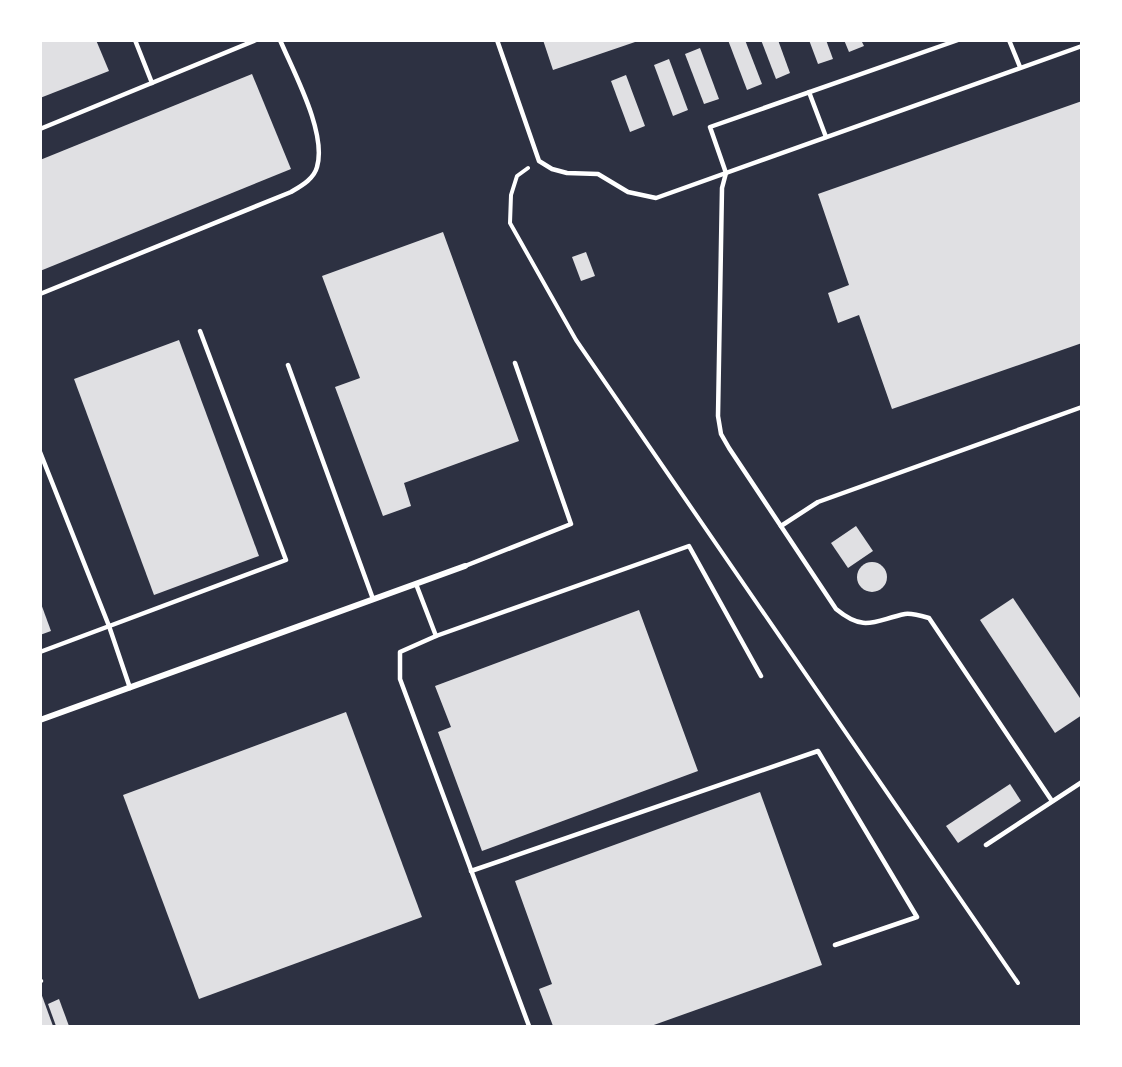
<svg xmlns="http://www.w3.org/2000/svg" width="1122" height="1067" font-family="'Roboto Condensed',sans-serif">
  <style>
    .building { fill: #e0e0e3 }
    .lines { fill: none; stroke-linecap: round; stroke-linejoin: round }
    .path { stroke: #fff; stroke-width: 4 }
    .service { stroke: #fff; stroke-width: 4.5 }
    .minor { stroke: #fff; stroke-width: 6 }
  </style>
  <rect width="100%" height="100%" fill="#2d3142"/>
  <g class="building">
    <path d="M40 40H96L109 71 40 98Z"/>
    <path d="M543 40H638V41L553 70Z"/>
    <path d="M728 40H745L762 84 747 90Z"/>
    <path d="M761 40H778L790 73 776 79Z"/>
    <path d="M809 40H826L833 59 818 64Z"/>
    <path d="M844 40H861L864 46 849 52Z"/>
    <path d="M700 48 719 99 704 104 685 54Z"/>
    <path d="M669 59 688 110 673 116 654 65Z"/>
    <path d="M252 74 291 169 40 271V160Z"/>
    <path d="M626 75 645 126 630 132 611 81Z"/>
    <path d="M1082 101V343L892 409 859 315 838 323 828 293 849 285 818 194Z"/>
    <path d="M443 232 519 441 404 483 411 506 383 516 335 387 360 378 322 276Z"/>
    <path d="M586 252 595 276 581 281 572 257Z"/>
    <path d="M179 340 259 556 154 595 74 379Z"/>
    <path d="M856 526 873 551 848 568 831 543Z"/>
    <circle cx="872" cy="577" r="15"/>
    <path d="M1013 598 1082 701V715L1055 733 980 620Z"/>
    <path d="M40 601 51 631 40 635Z"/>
    <path d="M639 610 698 771 482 851 438 732 451 727 435 686Z"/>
    <path d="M346 712 422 917 199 999 123 795Z"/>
    <path d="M1010 784 1021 801 958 843 946 826Z"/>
    <path d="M760 792 822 965 651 1026H553L539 989 552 984 515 881Z"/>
    <path d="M40 993H41L53 1026H40Z"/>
    <path d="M59 999 69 1026H56L48 1004Z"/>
  </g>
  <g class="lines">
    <path class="path" d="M528 168 517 176 511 195 510 223 576 340 1018 983"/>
    <g class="service">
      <path d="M135 40 152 83"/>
      <path d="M497 40 539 161 552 169 567 173 598 174 628 192 656 198 1082 46"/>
      <path d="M958 40 710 127 726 173 722 188 718 416 721 434 729 448 836 609C865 633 875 620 905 614 912 613 922 616 929 618L1052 801"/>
      <path d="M1009 40 1020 67"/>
      <path d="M809 92 826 137"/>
      <path d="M40 129 256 40"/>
      <path d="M40 294 291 192C301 186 314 179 317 167 327 133 294 73 280 40"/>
      <path d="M288 365 373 599"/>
      <path d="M40 452 109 626 130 688"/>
      <path d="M781 526 818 502 1082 407"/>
      <path d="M465 566 571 524 515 363"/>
      <path d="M416 584 436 636"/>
      <path d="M40 652 286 560 200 331"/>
      <path d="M986 845 1082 782"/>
      <path d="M471 871 818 751 917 917 835 945"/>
      <path d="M40 980 41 981"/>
      <path d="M529 1026 400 679V652L436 636 689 546 761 676"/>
    </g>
    <path class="minor" d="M40 720 465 566"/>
  </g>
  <rect width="1122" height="1067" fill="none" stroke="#ffffff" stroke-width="84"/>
</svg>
